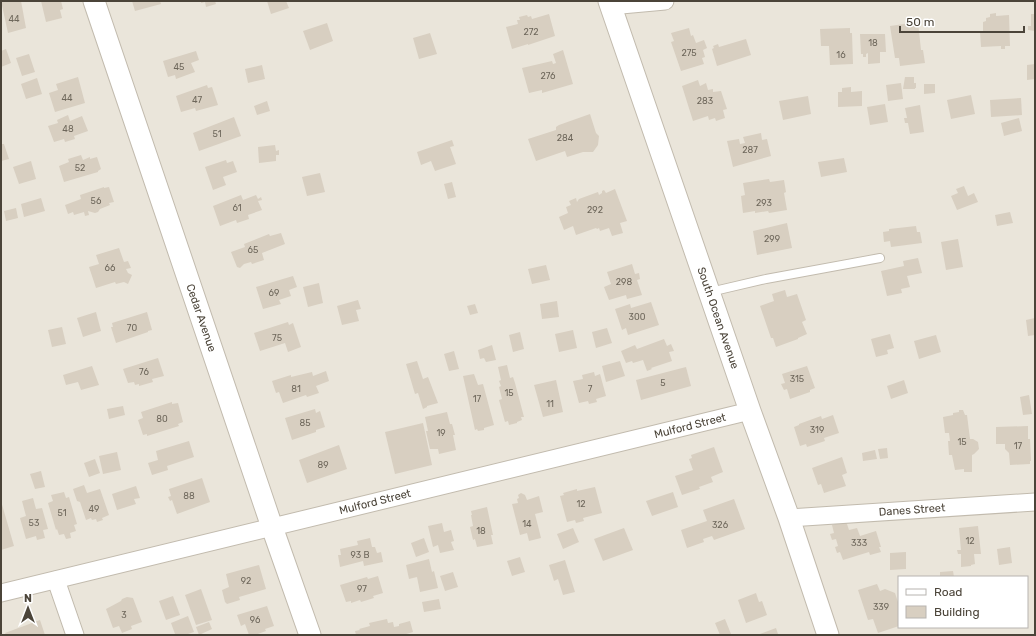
<svg xmlns="http://www.w3.org/2000/svg" width="1036" height="636" font-family="Rubik,sans-serif">
  <style>
    .residential { fill: #eae5da; fill-rule: evenodd }
    .building { fill: #d8cfc1 }
    .lines { fill: none; stroke-linecap: round; stroke-linejoin: round }
    .service-casing { stroke: #c2bbae; stroke-width: 10 }
    .minor-casing { stroke: #c2bbae; stroke-width: 19 }
    .tertiary-casing { stroke: #c2bbae; stroke-width: 23 }
    .service { stroke: #fff; stroke-width: 8 }
    .minor { stroke: #fff; stroke-width: 17 }
    .tertiary { stroke: #fff; stroke-width: 21 }
    .labels { text-anchor: middle; dominant-baseline: central; stroke-width: 3; stroke-linejoin: round; paint-order: stroke }
    .number-label { font-size: 9px; fill: #6e675b }
    .street-label { font-size: 11px; fill: #4b4439; stroke: #fff }
  </style>
  <rect width="100%" height="100%" fill="#f6f3ec"/>
  <path class="residential" d="M1 1H1035V635H1ZM899 577H1027V627H899Z"/>
  <g class="building">
    <path d="M1 1H21L26 28 8 33Z"/>
    <path d="M41 1H61L63 9 60 10 62 18 46 22Z"/>
    <path d="M132 1H160L161 4 135 11Z"/>
    <path d="M201 1H215L216 4 206 7 205 2 201 3Z"/>
    <path d="M267 1H286L289 8 271 14Z"/>
    <path d="M996 13V16L1009 15 1010 46H1005V49H1001V46L981 47 980 32H983V22L986 21V18L990 17V14Z"/>
    <path d="M549 14 555 36 528 45V44L512 49 506 27 518 24 517 20H520L519 17 527 15 528 17 531 16 532 19Z"/>
    <path d="M1031 14H1035V31L1028 30V26H1031Z"/>
    <path d="M918 22 921 50H923L925 63 900 66 899 58H895L890 26Z"/>
    <path d="M327 23 333 41 310 50 303 31Z"/>
    <path d="M689 28 691 36 693 35 696 43 704 40 707 48 703 50 705 57 702 58 704 64 681 71 671 42 674 41 671 33Z"/>
    <path d="M850 28V33H852L853 64 830 65 829 46H821L820 29Z"/>
    <path d="M430 33 437 54 419 59 413 38Z"/>
    <path d="M860 34H885L886 52H880V63L868 64V53L866 54V57H863V54H861Z"/>
    <path d="M746 39 751 55 717 66 712 49 714 48 713 46 718 44 719 47Z"/>
    <path d="M6 49 11 63 1 67V51Z"/>
    <path d="M563 50 573 84 542 93V90L529 93 522 68 552 61 553 64 556 63 553 54Z"/>
    <path d="M196 51 199 60 191 63 195 72 176 79 175 75 168 77 163 61Z"/>
    <path d="M29 54 35 72 22 76 16 58Z"/>
    <path d="M1035 64V79L1027 80V65Z"/>
    <path d="M262 65 265 79 248 83 245 69Z"/>
    <path d="M78 77 85 103 55 112 49 93 58 90 56 84Z"/>
    <path d="M905 77H914V83H916V88H915V89H903Z"/>
    <path d="M37 78 42 94 26 99 21 84Z"/>
    <path d="M698 80 700 86 706 83 708 90 713 89V92L721 91 727 109 723 110 725 118 716 121 715 118 709 120 708 116 693 121 682 86Z"/>
    <path d="M901 83 903 99 888 101 886 85Z"/>
    <path d="M924 84H935V93L924 94Z"/>
    <path d="M207 85 208 88 212 87 218 105 196 111 195 108 181 112 176 96Z"/>
    <path d="M851 87V92L862 91V106L838 107V92H842V88Z"/>
    <path d="M971 95 975 114 951 119 947 100Z"/>
    <path d="M808 96 811 114 783 120 779 101Z"/>
    <path d="M1021 98 1022 115 991 117 990 100Z"/>
    <path d="M267 101 270 111 257 115 254 106Z"/>
    <path d="M885 104 888 122 870 125 867 107Z"/>
    <path d="M920 105 924 132 910 134 908 123H905L904 118H907L905 108Z"/>
    <path d="M590 114 596 133 599 136 598 145 593 152H583L567 157 565 151 536 161 528 139 556 130V127L559 125Z"/>
    <path d="M68 115 70 121 82 116 88 131 74 136 75 139 65 142 64 139 54 142 48 126 58 123 57 120Z"/>
    <path d="M234 117 241 136 199 151 193 133Z"/>
    <path d="M1019 118 1022 131 1004 136 1001 123Z"/>
    <path d="M761 133 762 140 767 139 771 156 733 167 727 141 739 139 740 144 745 143 743 137Z"/>
    <path d="M452 140 454 146 450 147 456 164 435 171 431 161 421 165 417 152Z"/>
    <path d="M1 144H4L9 159 1 161Z"/>
    <path d="M275 145 276 151 279 150V155H276V161L259 163 258 147Z"/>
    <path d="M81 155 83 160 90 157V159L97 157 101 169 98 171V172L64 182 59 166 69 162 68 159Z"/>
    <path d="M844 158 847 172 821 177 818 162Z"/>
    <path d="M226 160 227 163 233 161 237 172 223 177 226 185 213 190 205 167Z"/>
    <path d="M31 161 36 179 19 184 13 167Z"/>
    <path d="M320 173 325 192 307 196 302 177Z"/>
    <path d="M769 179 770 182 784 180 786 192 784 193 787 210 769 213 768 211 755 213V211L743 213 741 196 745 195 743 183Z"/>
    <path d="M452 182 456 197 448 199 444 184Z"/>
    <path d="M964 186 968 196 974 193 978 202 957 210 951 196 958 193 956 189Z"/>
    <path d="M104 187V188L109 187 114 202 109 203 110 205 100 209 98 212 95 213 88 211 89 215 85 216 84 212 74 215 73 212 68 214 65 205 81 199 80 195Z"/>
    <path d="M615 189 627 221 620 223 623 233 612 236 609 228 600 231 599 228 597 229 596 228 576 235 573 226 564 230 559 217 568 213 566 207 571 205 569 201 576 198 577 202 579 199 598 192 599 195 602 193V191L604 190 606 193Z"/>
    <path d="M241 195 243 200 256 195 258 199 261 197 262 200 258 201 262 210 248 215 249 219 237 223 236 220 220 226 213 206Z"/>
    <path d="M41 198 45 211 24 217 21 204Z"/>
    <path d="M16 208 18 218 6 221 4 211Z"/>
    <path d="M1010 212 1013 223 997 226 995 215Z"/>
    <path d="M787 223 792 248 757 255 753 231Z"/>
    <path d="M916 226 917 232H920L922 243 891 247 890 241 884 242 883 232 889 231V229Z"/>
    <path d="M281 233 285 244 262 253 264 260 252 264 251 262 244 264 240 268 237 267 231 252 245 247 244 244 269 234 270 236Z"/>
    <path d="M958 239 963 267 946 270 941 242Z"/>
    <path d="M119 248 124 262 128 261 131 268 126 269 128 273 132 275 128 284 124 282 116 284 115 282 96 288 89 267 99 264 96 255Z"/>
    <path d="M918 258 922 273 907 276 910 287 901 289 902 293 887 296 881 271 904 266 903 261Z"/>
    <path d="M632 264 635 274 639 273 640 279 637 280 642 295 627 299 626 295 609 300 604 287 611 284 607 272Z"/>
    <path d="M546 265 550 280 532 284 528 269Z"/>
    <path d="M293 276 297 287 289 290 291 296 279 300 281 304 263 309 256 287Z"/>
    <path d="M319 283 323 303 308 307 303 287Z"/>
    <path d="M785 290 787 297 797 294 806 320 802 322 807 334 798 338V339L776 347 773 338H771L760 306 774 301 772 294Z"/>
    <path d="M358 300 361 309 356 310 359 321 342 325 337 306Z"/>
    <path d="M557 301 559 317 542 319 540 304Z"/>
    <path d="M651 302 659 325 628 335 626 328 622 330 615 309 630 304 631 308Z"/>
    <path d="M475 304 478 313 470 315 467 306Z"/>
    <path d="M96 312 101 331 83 337 77 318Z"/>
    <path d="M147 312 152 330 148 331V332L116 343 111 327H113L112 323Z"/>
    <path d="M1035 318V335L1028 336 1026 320Z"/>
    <path d="M288 322 289 325 293 323 301 347 288 352 285 343 260 351 254 333Z"/>
    <path d="M62 327 66 344 52 347 48 330Z"/>
    <path d="M607 328 612 343 596 348 592 332Z"/>
    <path d="M573 330 577 348 559 352 555 334Z"/>
    <path d="M520 332 524 349 513 352 509 335Z"/>
    <path d="M890 334 894 348 887 350 888 354 876 357 871 339Z"/>
    <path d="M936 335 941 352 919 359 914 341Z"/>
    <path d="M664 339 667 346 671 344 674 351 669 352 672 361 651 368 652 369 647 371 643 360 633 363 632 361 626 363 621 351 635 345 637 349Z"/>
    <path d="M492 345 496 360 486 362 484 358 480 359 478 350Z"/>
    <path d="M454 351 459 369 449 371 444 354Z"/>
    <path d="M158 358 164 376 152 379 153 382 139 386V384L135 385 134 382 128 383 123 369Z"/>
    <path d="M417 361 423 379 428 377 438 403 427 406V407L423 409 418 393 415 394 406 364Z"/>
    <path d="M620 361 625 376 606 382 602 366Z"/>
    <path d="M507 365 510 378 513 377 515 383 524 417H521L522 420 517 422V423L509 425 508 421 505 422 499 400 502 399 499 387 501 386 499 381 501 380 498 367Z"/>
    <path d="M92 366 99 385 81 390 78 382 66 385 63 375Z"/>
    <path d="M807 366 815 388 810 390V392L790 399 787 389 784 390 781 384 785 383 782 374Z"/>
    <path d="M686 367 691 386 641 400 636 380Z"/>
    <path d="M326 371 329 381 316 386 319 393 307 397 306 395 283 403 279 392 276 393 272 381 291 375V377L312 372 313 376Z"/>
    <path d="M594 372 595 376 600 374 606 396 596 399 597 402 589 404 588 401 579 403 573 381 583 379 582 375Z"/>
    <path d="M474 374 478 385 483 384 494 425 484 428V430L478 431 477 429 475 430 463 376Z"/>
    <path d="M556 380 563 412 543 417 534 385Z"/>
    <path d="M904 380 908 393 891 399 887 386Z"/>
    <path d="M1029 395 1032 414 1023 415 1020 397Z"/>
    <path d="M172 402V404L178 403 183 422 178 424 179 426 147 436V434L143 435 138 420 143 418 141 412Z"/>
    <path d="M123 406 125 415 109 419 107 409Z"/>
    <path d="M315 409 316 413 320 411 325 427 316 430V432L292 440 285 418Z"/>
    <path d="M959 410H963L965 415H967L970 439H973L978 442 979 449 974 454 972 455V472H964V469L955 470 952 455H949L948 441H950L949 433H945L943 417 953 415V413L959 412Z"/>
    <path d="M447 412 450 424H452L455 435H453L456 450 439 454 438 449H430L426 431H428L425 417Z"/>
    <path d="M833 415 839 433 824 438 825 441 807 447 806 444 800 446 794 427 799 425V424L821 416 822 419Z"/>
    <path d="M423 423 432 465 395 474 385 432Z"/>
    <path d="M1028 426V439H1030L1031 461H1030V464L1010 465 1009 453 1005 449V444H996V427Z"/>
    <path d="M189 441 194 457 167 466 168 470 152 475 148 463 158 460 156 451Z"/>
    <path d="M339 445 347 469 307 483 299 460Z"/>
    <path d="M714 447 723 472 711 477 713 482 699 487 700 489 682 495 675 476 693 470 689 459 692 458 691 455Z"/>
    <path d="M887 448 888 458 880 459 878 449Z"/>
    <path d="M875 450 877 459 863 461 862 453Z"/>
    <path d="M117 452 121 470 103 474 99 456Z"/>
    <path d="M842 457 847 473 842 475 846 486 824 493 821 484 818 485 812 468Z"/>
    <path d="M95 459 100 473 89 477 84 463Z"/>
    <path d="M41 471 45 487 35 489 30 474Z"/>
    <path d="M202 478 210 502 177 514 172 500 170 501 168 497 171 496 169 489Z"/>
    <path d="M84 485 87 493 100 489 109 515 102 518 103 520 97 522 96 519 92 520 91 518 86 520 80 502 77 501 73 489Z"/>
    <path d="M136 486 140 498 134 499 136 504 117 510 112 494Z"/>
    <path d="M595 487 602 513 583 518 584 521 576 523 575 520 567 522 560 496 564 495 563 493 577 489V491Z"/>
    <path d="M64 492 66 498 69 497 77 524 74 525 76 531 70 533 71 538 66 539 64 534 59 535 57 529 56 530 48 503 53 501 51 495Z"/>
    <path d="M673 492 678 507 652 516 646 501Z"/>
    <path d="M521 493 525 495 527 500 539 496 543 512 535 514 541 538 529 541 527 533 520 535 512 504 518 503 517 499 519 498 518 495Z"/>
    <path d="M33 498 36 509 42 508 48 529 43 530 45 538 37 540 36 536 26 539 20 518 26 516 22 501Z"/>
    <path d="M734 499 745 529 714 540 712 536 703 539 704 542 687 548 681 530 707 521 703 510Z"/>
    <path d="M1 501 14 546 1 550Z"/>
    <path d="M487 507 493 535H491L493 544 477 547 475 539 473 540 470 527 473 526 471 515H472L471 511Z"/>
    <path d="M846 521 849 530 857 528 860 536 876 531 881 547H879L881 552 870 555 869 552 843 560 840 552 837 553 835 547 838 546 836 539 832 540 830 534 834 533 832 525Z"/>
    <path d="M442 523 444 532 451 530 454 541 451 542 454 550 440 553 438 545 433 547 428 526Z"/>
    <path d="M978 526 981 554H974L975 564 971 565V566L961 567V554H958L957 550H961L959 528Z"/>
    <path d="M573 528 579 542 563 549 557 534Z"/>
    <path d="M624 528 633 550 603 561 594 539Z"/>
    <path d="M370 538 372 547H375L377 553 381 552 383 562 364 566 363 561 340 567 338 555H341L340 549 358 545 357 541Z"/>
    <path d="M424 538 429 552 416 557 411 543Z"/>
    <path d="M1010 547 1012 563 999 565 997 549Z"/>
    <path d="M906 552V569L890 570V553Z"/>
    <path d="M520 557 525 572 512 576 507 561Z"/>
    <path d="M429 559 432 572 434 571 438 588 420 592 417 577 409 579 406 565Z"/>
    <path d="M565 560 575 592 563 595 558 579 554 581 549 565Z"/>
    <path d="M259 565 266 589 239 597 240 600 227 604 225 602 222 590 229 587 226 574Z"/>
    <path d="M953 571 954 577H940V572Z"/>
    <path d="M453 572 458 587 445 591 440 576Z"/>
    <path d="M378 576 383 593 373 596 374 598 361 602 360 600 351 603V601L346 602 340 585 367 577 368 579Z"/>
    <path d="M877 584 880 591 885 589 895 593 899 605V609H898L899 613V626L878 633 873 619 868 620 858 590Z"/>
    <path d="M201 589 212 620 196 625 185 595Z"/>
    <path d="M756 593 759 602 762 601 767 615 746 623 738 600Z"/>
    <path d="M173 596 180 615 166 620 159 601Z"/>
    <path d="M127 597 133 598 142 622 131 626 132 629 122 633 119 626 113 628 106 609 121 601 122 599Z"/>
    <path d="M439 599 441 609 424 612 422 602Z"/>
    <path d="M267 606 274 626 265 629 266 631 255 635H249L245 624 241 626 237 615Z"/>
    <path d="M188 616 194 632 185 635 175 634 171 623Z"/>
    <path d="M387 619 388 623 393 622 394 627 399 626V624L410 621 413 632 403 635H356L355 631 360 630 359 629 370 626 369 623Z"/>
    <path d="M725 619 731 634 720 635 715 623Z"/>
    <path d="M40 620 45 635H6L5 633Z"/>
    <path d="M209 622 212 629 199 635 196 627Z"/>
    <path d="M776 628 778 634 757 635Z"/>
  </g>
  <g class="lines">
    <defs>
      <path id="service" d="M710 292 766 279 880 258"/>
      <g id="minor">
        <path d="M610 6 665 1"/>
        <path d="M789 518 1035 502"/>
        <path d="M56 580 75 635"/>
        <path d="M1 593 750 411"/>
      </g>
      <g id="tertiary">
        <path d="M94 1 272 527 310 635"/>
        <path d="M609 1 750 411 789 518 828 635"/>
      </g>
    </defs>
    <use href="#service" class="service-casing"/>
    <use href="#minor" class="minor-casing"/>
    <use href="#tertiary" class="tertiary-casing"/>
    <use href="#service" class="service"/>
    <use href="#minor" class="minor"/>
    <use href="#tertiary" class="tertiary"/>
  </g>
  <g class="labels">
    <g class="number-label">
      <text x="14" y="19">44</text>
      <text x="531" y="32">272</text>
      <text x="873" y="43">18</text>
      <text x="689" y="53">275</text>
      <text x="841" y="55">16</text>
      <text x="179" y="67">45</text>
      <text x="548" y="76">276</text>
      <text x="67" y="98">44</text>
      <text x="197" y="100">47</text>
      <text x="705" y="101">283</text>
      <text x="68" y="129">48</text>
      <text x="217" y="134">51</text>
      <text x="565" y="138">284</text>
      <text x="750" y="150">287</text>
      <text x="80" y="168">52</text>
      <text x="96" y="201">56</text>
      <text x="764" y="203">293</text>
      <text x="237" y="208">61</text>
      <text x="595" y="210">292</text>
      <text x="772" y="239">299</text>
      <text x="253" y="250">65</text>
      <text x="110" y="268">66</text>
      <text x="624" y="282">298</text>
      <text x="274" y="293">69</text>
      <text x="637" y="317">300</text>
      <text x="132" y="328">70</text>
      <text x="277" y="338">75</text>
      <text x="144" y="372">76</text>
      <text x="797" y="379">315</text>
      <text x="663" y="383">5</text>
      <text x="296" y="389">81</text>
      <text x="590" y="389">7</text>
      <text x="509" y="393">15</text>
      <text x="477" y="399">17</text>
      <text x="550" y="404">11</text>
      <text x="162" y="419">80</text>
      <text x="305" y="423">85</text>
      <text x="817" y="430">319</text>
      <text x="441" y="433">19</text>
      <text x="962" y="442">15</text>
      <text x="1018" y="446">17</text>
      <text x="323" y="465">89</text>
      <text x="189" y="496">88</text>
      <text x="581" y="504">12</text>
      <text x="94" y="509">49</text>
      <text x="62" y="513">51</text>
      <text x="34" y="523">53</text>
      <text x="527" y="524">14</text>
      <text x="720" y="525">326</text>
      <text x="481" y="531">18</text>
      <text x="970" y="541">12</text>
      <text x="859" y="543">333</text>
      <text x="360" y="555">93 B</text>
      <text x="246" y="581">92</text>
      <text x="362" y="589">97</text>
      <text x="881" y="607">339</text>
      <text x="124" y="615">3</text>
      <text x="255" y="620">96</text>
    </g>
    <g class="street-label">
      <text transform="translate(201 318) rotate(71)">Cedar Avenue</text>
      <text transform="translate(718 318) rotate(71)">South Ocean Avenue</text>
      <text transform="translate(690 426) rotate(-14)">Mulford Street</text>
      <text transform="translate(375 502) rotate(-14)">Mulford Street</text>
      <text transform="translate(912 510) rotate(-4)">Danes Street</text>
    </g>
  </g>
  <rect width="1036" height="636" fill="none" stroke="#4b4439" stroke-width="4"/>
  <rect x="898" y="576" width="130" height="52" fill="#ffffff" stroke="#b7b4b0"/>
  <rect x="906" y="589" width="20" height="6" fill="#ffffff" stroke="#b7b4b0"/>
  <text x="934" y="596" font-size="12" fill="#4b4439">Road</text>
  <rect x="906" y="606" width="20" height="12" fill="#d8cfc1" stroke="#b7b4b0"/>
  <text x="934" y="616" font-size="12" fill="#4b4439">Building</text>
  <g transform="translate(28 608)" stroke="#ffffff" stroke-width="3" paint-order="stroke">
  <path d="M0-3L7 15L0 10L-7 15Z" fill="#4b4439"/>
  <text y="-6" font-size="11" font-weight="bold" text-anchor="middle" fill="#4b4439">N</text>
  </g>
  <path d="M900 26v6h124v-6" fill="none" stroke="#4b4439" stroke-width="2"/>
  <text x="906" y="26" font-size="12" fill="#4b4439" stroke="#ffffff" stroke-width="3" paint-order="stroke">50 m</text>
</svg>
